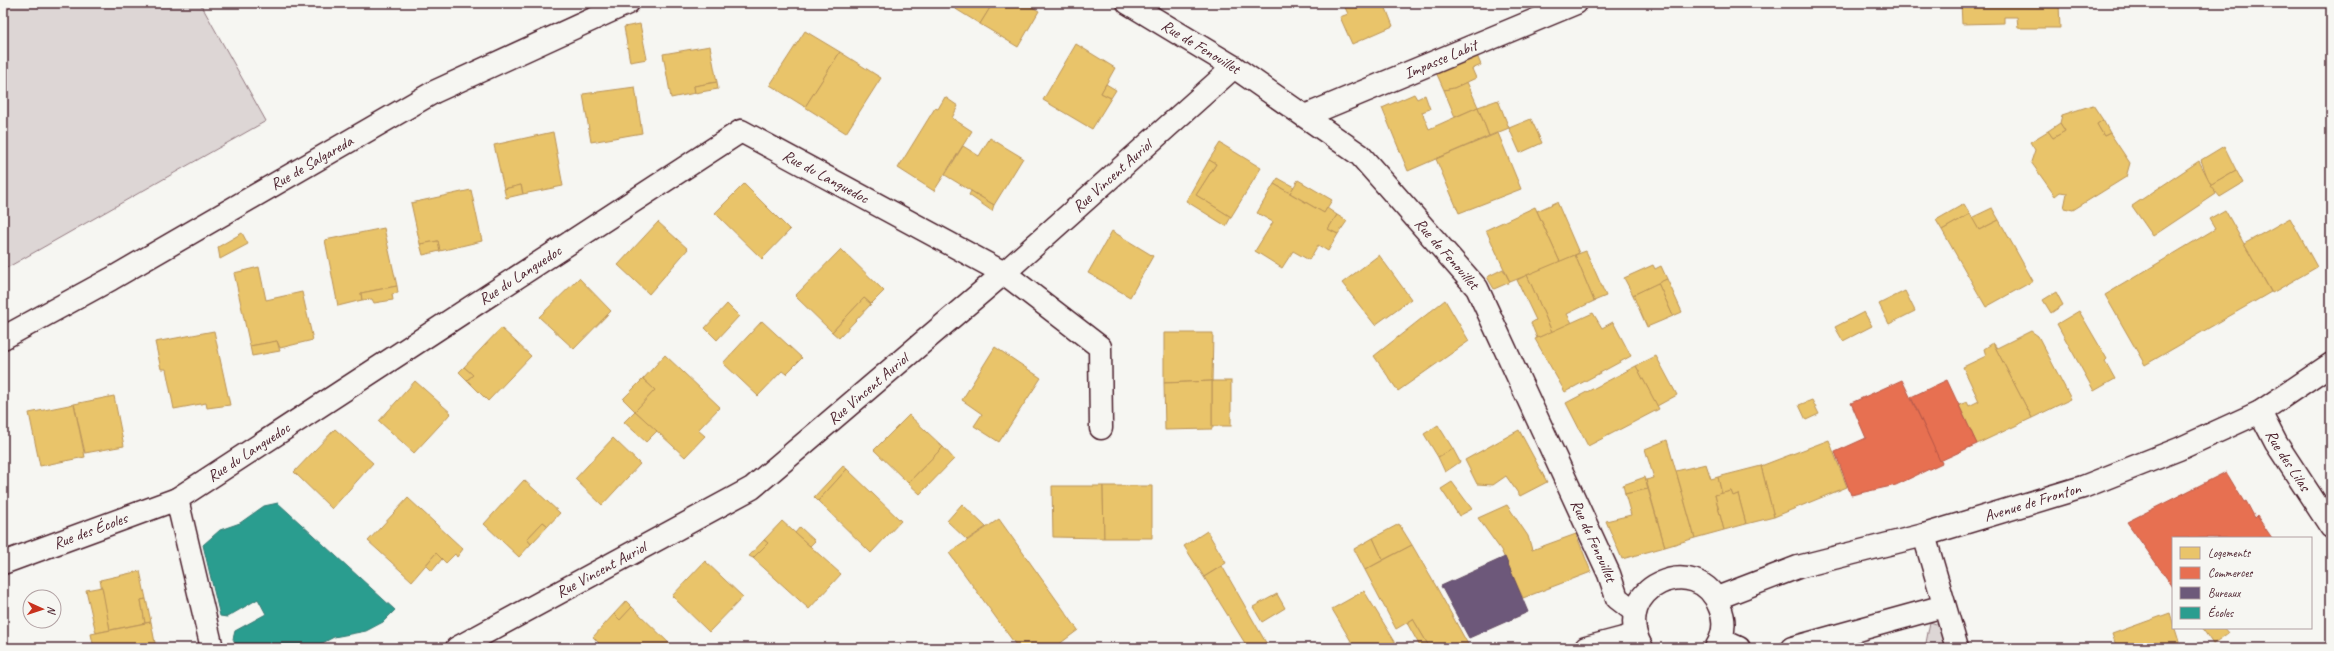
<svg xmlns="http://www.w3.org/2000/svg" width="2334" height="651" font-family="Caveat,sans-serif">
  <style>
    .green { fill: #ddd6d5; stroke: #947a80 }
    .homes { fill: #e9c46a; stroke: #b99257 }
    .shops { fill: #e76f51; stroke: #b85746 }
    .offices { fill: #6d597a; stroke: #624862 }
    .schools { fill: #2a9d8f; stroke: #347771 }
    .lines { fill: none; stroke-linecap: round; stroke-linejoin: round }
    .minor-casing { stroke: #4a1f2b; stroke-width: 25 }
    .major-casing { stroke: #4a1f2b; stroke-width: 25 }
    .minor { stroke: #f6f6f2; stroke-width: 22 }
    .major { stroke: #f6f6f2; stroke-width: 22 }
    .labels { text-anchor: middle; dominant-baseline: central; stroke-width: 4; stroke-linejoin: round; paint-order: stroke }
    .street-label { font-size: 16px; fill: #4a1f2b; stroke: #f6f6f2 }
  </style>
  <rect width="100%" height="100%" fill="#f6f6f2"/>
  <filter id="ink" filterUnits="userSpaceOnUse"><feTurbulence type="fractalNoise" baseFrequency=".025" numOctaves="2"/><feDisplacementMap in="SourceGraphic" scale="8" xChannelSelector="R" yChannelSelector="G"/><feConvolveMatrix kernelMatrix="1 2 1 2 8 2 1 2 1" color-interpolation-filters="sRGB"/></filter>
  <g filter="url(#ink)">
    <g class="green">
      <path d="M3 3H200L266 121 3 270Z"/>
      <path d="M1930 622 1939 625 1949 648H1925Z"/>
    </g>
    <g class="homes">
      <path d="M946 3H993L980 24Z"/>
      <path d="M993 3H1025L1039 11 1018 47 980 24Z"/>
      <path d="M1343 3H1384L1393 26 1352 44 1340 17 1348 14Z"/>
      <path d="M1961 3H2059L2060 28H2018L2017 17H2004V23L1962 24Z"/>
      <path d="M640 24 647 59 630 62 624 27Z"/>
      <path d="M805 31 840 52 805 107 770 85Z"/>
      <path d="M1076 44 1115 68 1101 93 1111 98 1092 129 1043 100Z"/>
      <path d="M710 46 717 82 694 86 695 93 671 98 663 54Z"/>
      <path d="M840 52 881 78 846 133 805 107Z"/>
      <path d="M1476 53 1481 65 1472 69 1476 78 1454 88 1444 90 1435 70Z"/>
      <path d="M717 82 718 89 695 93 694 86Z"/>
      <path d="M1467 82 1478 107 1455 117 1444 90 1454 88Z"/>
      <path d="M1106 84 1116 90 1111 98 1101 93Z"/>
      <path d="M635 87 642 133 591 142 583 94Z"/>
      <path d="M1414 94 1417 99 1425 95 1430 109 1422 112 1429 129 1478 107 1489 136 1408 171 1382 108Z"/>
      <path d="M945 97 958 106 952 118 972 131 934 191 898 168 935 108 938 109Z"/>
      <path d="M1498 100 1509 128 1489 136 1478 107Z"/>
      <path d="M2093 105 2103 120 2097 124 2104 136 2110 133 2130 163 2126 177 2073 210 2064 208 2067 193 2060 192 2055 196 2031 162 2035 150 2030 142 2048 131 2053 138 2065 131 2060 123 2062 115Z"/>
      <path d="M1531 119 1542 143 1520 153 1509 128Z"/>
      <path d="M2103 120 2110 133 2104 136 2097 124Z"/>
      <path d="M2060 123 2065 131 2053 138 2048 131Z"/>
      <path d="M553 132 563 186 523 194 521 185 504 189 494 145Z"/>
      <path d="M1498 133 1521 189 1459 213 1436 159Z"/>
      <path d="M990 138 1023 158 994 205 945 175 963 146 979 156Z"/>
      <path d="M1220 143 1261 168 1231 217 1196 195 1216 164 1209 160Z"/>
      <path d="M2224 146 2236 170 2210 185 2201 160Z"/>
      <path d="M1209 160 1216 164 1196 195 1231 217 1226 226 1186 201Z"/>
      <path d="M2199 161 2216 194 2153 236 2132 206Z"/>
      <path d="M2236 170 2243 183 2220 197 2210 185Z"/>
      <path d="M1278 178 1294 187 1290 193 1274 184Z"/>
      <path d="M1298 180 1332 200 1324 213 1290 193Z"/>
      <path d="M744 184 790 230 762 259 715 213Z"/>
      <path d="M1274 184 1324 213 1327 208 1337 215 1328 229 1338 234 1328 251 1318 245 1309 260 1293 251 1282 268 1255 251 1273 222 1257 213Z"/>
      <path d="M521 185 523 194 506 198 504 189Z"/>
      <path d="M471 190 482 241 440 251 438 241 420 244 411 203Z"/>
      <path d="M971 191 994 205 992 211 969 195Z"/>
      <path d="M1557 202 1579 253 1560 262 1537 211Z"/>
      <path d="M1964 204 1970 214 1942 230 1936 220Z"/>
      <path d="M1535 207 1560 262 1510 282 1486 230Z"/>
      <path d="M1992 208 1999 220 1979 230 1971 218Z"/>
      <path d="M2225 210 2271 292 2145 365 2105 295 2215 229 2209 219Z"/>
      <path d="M1970 214 1979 230 1999 220 2033 281 1986 307 1942 230Z"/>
      <path d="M1337 215 1347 221 1338 234 1328 229Z"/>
      <path d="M2290 218 2317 267 2272 293 2244 244Z"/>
      <path d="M658 222 688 249 649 294 618 265Z"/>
      <path d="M384 228 397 286 361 293 362 300 338 306 325 240Z"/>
      <path d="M1112 231 1153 256 1130 297 1088 273Z"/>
      <path d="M242 233 248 244 220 259 218 247Z"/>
      <path d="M438 241 440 251 423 255 420 244Z"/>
      <path d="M841 249 884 291 871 304 864 298 832 332 795 296Z"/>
      <path d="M1586 251 1606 296 1594 301 1575 255Z"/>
      <path d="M1379 255 1411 299 1375 325 1342 283Z"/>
      <path d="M1575 255 1594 301 1567 314 1572 323 1552 332 1527 275Z"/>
      <path d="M1653 265 1655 269 1661 266 1667 279 1633 295 1624 278Z"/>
      <path d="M259 267 266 300 302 292 313 340 280 348 277 341 250 346 234 273Z"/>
      <path d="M1503 269 1510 282 1494 289 1487 277Z"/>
      <path d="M1527 275 1552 332 1537 338 1531 323 1536 320 1517 280Z"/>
      <path d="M579 278 611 311 574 349 539 317Z"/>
      <path d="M1667 279 1682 312 1673 316 1658 283Z"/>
      <path d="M1658 283 1673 316 1647 327 1633 295Z"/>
      <path d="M397 286 398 293 392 294 393 300 374 303 372 299 362 300 361 293Z"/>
      <path d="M1905 291 1915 311 1889 324 1879 304Z"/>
      <path d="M2056 292 2063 305 2051 313 2043 300Z"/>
      <path d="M864 298 871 304 839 338 832 332Z"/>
      <path d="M1445 300 1469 341 1398 391 1374 356Z"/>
      <path d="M727 304 739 316 717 340 705 328Z"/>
      <path d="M2079 311 2107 359 2105 361 2115 379 2094 391 2057 324Z"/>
      <path d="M1864 312 1872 326 1843 341 1835 327Z"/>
      <path d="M1593 313 1602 328 1613 322 1631 356 1565 392 1535 339Z"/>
      <path d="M762 321 802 358 786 374 782 371 758 396 723 363Z"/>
      <path d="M501 328 531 356 488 401 467 380 473 375 464 367Z"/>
      <path d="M214 331 230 405 207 408 206 403 174 409 166 369H161L155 342Z"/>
      <path d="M2031 331 2038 336 2071 399 2032 418 1993 343 1997 348Z"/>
      <path d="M1164 333H1213L1212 381 1164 383Z"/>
      <path d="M277 341 280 351 252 356 250 346Z"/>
      <path d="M1993 343 2032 418 1977 444 1959 405 1967 402 1969 406 1979 401 1963 367 1986 356 1984 349Z"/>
      <path d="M995 347 1041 378 999 442 974 426 982 414 962 400Z"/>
      <path d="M665 355 720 407 698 430 705 436 685 457 635 411 655 390 643 379Z"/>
      <path d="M1656 356 1677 395 1657 406 1636 366Z"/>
      <path d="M1636 366 1659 409 1588 446 1566 403Z"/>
      <path d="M464 367 473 375 467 380 459 372Z"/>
      <path d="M643 379 655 390 635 411 623 399Z"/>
      <path d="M415 381 451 413 414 453 379 421Z"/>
      <rect x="1212" y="381" width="19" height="45"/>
      <path d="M1212 381V429L1165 430 1164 383Z"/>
      <path d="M114 396 124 446 85 453 74 404Z"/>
      <path d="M1812 400 1819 414 1806 420 1799 405Z"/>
      <path d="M74 404 85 457 40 466 29 413Z"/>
      <path d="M635 411 657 431 646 442 624 422Z"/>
      <path d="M909 415 943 447 908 483 874 450Z"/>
      <path d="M1438 425 1453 449 1438 457 1424 434Z"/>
      <path d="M335 429 373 463 332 509 294 472Z"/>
      <path d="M1519 430 1547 482 1520 496 1506 476 1493 485 1477 484 1465 460Z"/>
      <path d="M613 438 640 464 602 505 575 479Z"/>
      <path d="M1667 440 1695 538 1665 547 1646 480 1654 478 1645 449Z"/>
      <path d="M1829 440 1847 487 1774 517 1761 466Z"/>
      <path d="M943 447 954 459 920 494 908 483Z"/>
      <path d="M1453 449 1460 462 1445 472 1438 457Z"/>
      <path d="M1706 464 1711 479 1718 477 1722 494 1715 495 1724 530 1695 538 1676 471Z"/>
      <path d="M843 466 847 469 818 501 814 497Z"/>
      <path d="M1761 466 1774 517 1746 524 1738 494 1733 496 1731 491 1722 494 1718 477Z"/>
      <path d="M847 469 901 521 871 553 818 501Z"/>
      <path d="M1645 477 1648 489 1625 494 1623 485Z"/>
      <path d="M524 480 560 513 548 526 543 522 527 539 531 544 519 557 484 524Z"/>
      <path d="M1452 482 1472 509 1459 516 1441 489Z"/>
      <path d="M1052 486H1103L1104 538 1053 537Z"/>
      <path d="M1103 486H1152V538H1104Z"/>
      <path d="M1648 489 1665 547 1622 559 1606 521 1631 515 1625 494Z"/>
      <path d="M1731 491 1733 496 1738 494 1746 524 1724 530 1715 495Z"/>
      <path d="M408 498 463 549 457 557 455 554 446 563 436 553 412 581 368 541Z"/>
      <path d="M962 504 986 527 967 540 947 521Z"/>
      <path d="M1507 505 1528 536 1532 550 1576 534 1591 572 1523 598 1501 550 1478 518Z"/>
      <path d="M999 519 1078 630 1054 648H1018L949 553Z"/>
      <path d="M782 521 841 574 809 609 753 558 768 543 764 540Z"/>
      <path d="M543 522 548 526 531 544 527 539Z"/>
      <path d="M1399 524 1412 545 1383 560 1373 538Z"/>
      <path d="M800 527 815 541 810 546 795 533Z"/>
      <path d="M1207 531 1226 563 1204 577 1184 546Z"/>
      <path d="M1373 538 1383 560 1365 570 1354 549Z"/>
      <path d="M764 540 768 543 753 558 749 556Z"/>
      <path d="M1412 545 1437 588 1470 648H1430L1413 619 1396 629 1365 570Z"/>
      <path d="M436 553 442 559 432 571 426 565Z"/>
      <path d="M705 561 743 597 709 632 672 596Z"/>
      <path d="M1222 566 1269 648H1248L1204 577Z"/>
      <path d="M140 571 146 599 141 600 145 623 110 630 100 580Z"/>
      <path d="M102 587 110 630 96 633 86 590Z"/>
      <path d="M1364 591 1397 645 1392 648H1355L1332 609Z"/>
      <path d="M1277 594 1285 608 1262 622 1253 607Z"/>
      <path d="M146 599 151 622 145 623 141 600Z"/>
      <path d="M626 601 632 607 620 620 614 614Z"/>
      <path d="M632 607 674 648H604L593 637 614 614 620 620Z"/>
      <path d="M2170 613 2181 648H2117L2112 634Z"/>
      <path d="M1413 619 1430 648H1421L1407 623Z"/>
      <path d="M151 622 156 648H94L91 634Z"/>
      <path d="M2202 628H2224L2228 633 2213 644Z"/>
    </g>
    <g class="shops">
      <path d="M1902 380 1942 463 1896 485 1851 495 1835 452 1866 438 1851 403Z"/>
      <path d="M1947 380 1977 444 1940 461 1911 397Z"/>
      <path d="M2226 472 2244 502 2246 501 2255 518 2257 516 2272 538H2173V587L2127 522Z"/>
    </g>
    <path class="offices" d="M1505 557 1528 612 1469 638 1441 586Z"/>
    <path class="schools" d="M278 503 395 610 383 622 366 631 334 637 313 648H238L233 639 235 631 266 614 258 599 227 617 220 616 203 545 220 530 240 523 264 506Z"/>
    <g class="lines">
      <defs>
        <g id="minor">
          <path id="s1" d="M1128 3 1234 67 1360 155 1477 288 1609 574 1617 598 1635 612"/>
          <path id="s2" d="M1305 116 1576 3"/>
          <path id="s3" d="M3 338 111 279 434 92 628 3"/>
          <path id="s4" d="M2260 412 2276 443 2331 527"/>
          <path d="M177 499 212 648"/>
          <path d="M1924 535 1957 648"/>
          <path id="s5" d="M3 563 177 499 741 131 1004 273 1100 347 1101 428"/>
          <path d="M1721 640 1739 648"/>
          <path id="s6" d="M457 648 752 488 1004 273 1234 67"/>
          <path d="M1792 648 1944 606"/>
        </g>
        <g id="major">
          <path id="s7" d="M1717 598 1798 567 1924 535 2083 487 2179 449 2260 412 2331 364"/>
          <path d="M1586 648 1635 635"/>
          <path d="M1642 648C1607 588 1699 548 1720 608 1726 622 1724 635 1716 648"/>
        </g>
      </defs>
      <use href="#minor" class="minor-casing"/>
      <use href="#major" class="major-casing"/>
      <use href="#minor" class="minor"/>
      <use href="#major" class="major"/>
    </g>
  </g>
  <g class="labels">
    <g class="street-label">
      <text stroke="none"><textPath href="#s1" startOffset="85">Rue de Fenouillet</textPath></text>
      <text stroke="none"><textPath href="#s2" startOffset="147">Impasse Labit</textPath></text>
      <text stroke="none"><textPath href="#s3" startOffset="355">Rue de Salgareda</textPath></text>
      <text stroke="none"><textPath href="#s6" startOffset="812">Rue Vincent Auriol</textPath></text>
      <text stroke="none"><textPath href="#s5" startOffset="955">Rue du Languedoc</textPath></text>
      <text stroke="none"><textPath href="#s1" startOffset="409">Rue de Fenouillet</textPath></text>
      <text stroke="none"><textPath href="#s5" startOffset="595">Rue du Languedoc</textPath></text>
      <text stroke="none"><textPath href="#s6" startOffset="488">Rue Vincent Auriol</textPath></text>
      <text stroke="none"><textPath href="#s5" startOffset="271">Rue du Languedoc</textPath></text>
      <text stroke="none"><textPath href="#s4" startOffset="56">Rue des Lilas</textPath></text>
      <text stroke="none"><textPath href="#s7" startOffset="330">Avenue de Fronton</textPath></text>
      <text stroke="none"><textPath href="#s5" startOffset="93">Rue des Écoles</textPath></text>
      <text stroke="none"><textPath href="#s1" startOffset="733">Rue de Fenouillet</textPath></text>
      <text stroke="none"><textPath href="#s6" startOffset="164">Rue Vincent Auriol</textPath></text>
    </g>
  </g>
  <rect width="2334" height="651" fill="none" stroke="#f6f6f2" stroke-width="16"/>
  <rect x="8" y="8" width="2318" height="635" fill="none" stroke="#4a1f2b" stroke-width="1.5" filter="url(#ink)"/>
  <rect x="2172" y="537" width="140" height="92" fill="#f6f6f2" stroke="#b1a0a2"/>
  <rect x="2180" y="547" width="20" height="12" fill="#e9c46a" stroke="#b1a0a2"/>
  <text x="2208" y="557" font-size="12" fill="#4a1f2b">Logements</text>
  <rect x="2180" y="567" width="20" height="12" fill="#e76f51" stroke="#b1a0a2"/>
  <text x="2208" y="577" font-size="12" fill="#4a1f2b">Commerces</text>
  <rect x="2180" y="587" width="20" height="12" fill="#6d597a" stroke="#b1a0a2"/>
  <text x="2208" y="597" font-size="12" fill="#4a1f2b">Bureaux</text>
  <rect x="2180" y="607" width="20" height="12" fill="#2a9d8f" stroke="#b1a0a2"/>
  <text x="2208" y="617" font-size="12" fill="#4a1f2b">Écoles</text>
  <g transform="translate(42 609) rotate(93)"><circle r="19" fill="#f6f6f2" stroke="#b1a0a2"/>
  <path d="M0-3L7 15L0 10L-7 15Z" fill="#c8321e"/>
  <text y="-6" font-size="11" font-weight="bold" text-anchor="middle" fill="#4a1f2b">N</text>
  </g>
</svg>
